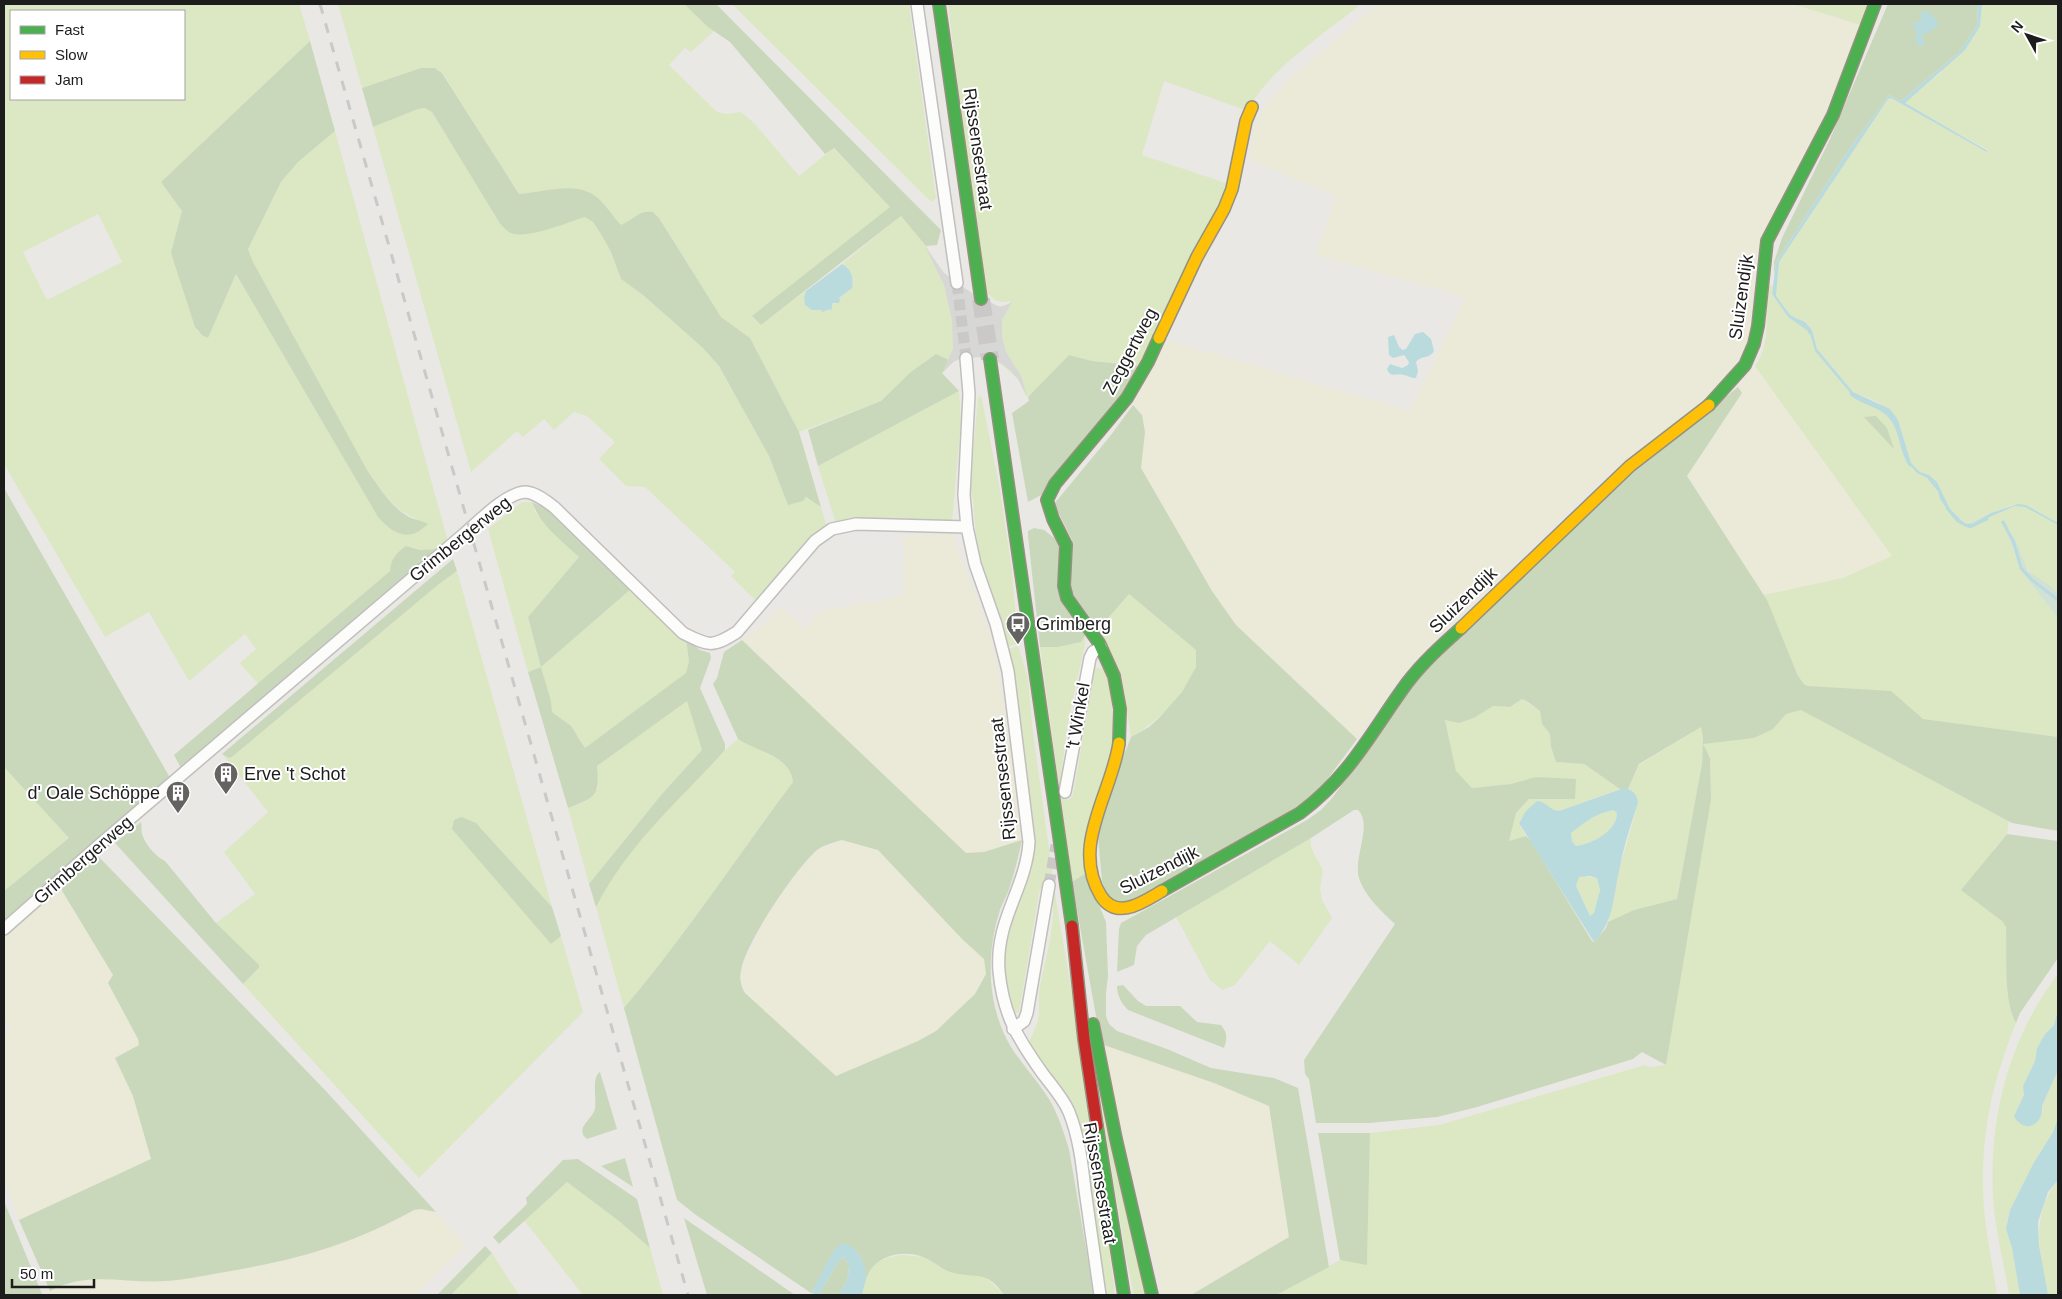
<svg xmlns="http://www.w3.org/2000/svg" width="2062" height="1299" font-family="Helvetica,sans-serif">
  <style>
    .farmland { fill: #ebe9d8 }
    .grass { fill: #dce7c4; fill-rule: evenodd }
    .forest { fill: #c9d8bb; fill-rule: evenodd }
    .wetland { fill: #d2e1d6 }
    .water { fill: #b9dbdd; fill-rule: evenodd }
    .pier { fill: #d7d7d5 }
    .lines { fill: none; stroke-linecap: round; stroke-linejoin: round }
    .stream { stroke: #b9dbdd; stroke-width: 3 }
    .street-tunnel { stroke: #cbc9c7; stroke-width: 11; stroke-dasharray: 11 5.5; stroke-linecap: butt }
    .primary-tunnel { stroke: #cbc9c7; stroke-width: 18; stroke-dasharray: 18 9; stroke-linecap: butt }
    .street-casing { stroke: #c0bfbd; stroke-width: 14 }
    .fast-casing { stroke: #94927e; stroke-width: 14 }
    .slow-casing { stroke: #94927e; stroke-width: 14 }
    .jam-casing { stroke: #94927e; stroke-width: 14 }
    .street { stroke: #fcfcfb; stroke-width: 11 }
    .fast { stroke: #4caf50; stroke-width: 11 }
    .slow { stroke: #ffc107; stroke-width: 11 }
    .jam { stroke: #c62828; stroke-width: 11 }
    .rail { stroke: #c9c9c8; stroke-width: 3; stroke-dasharray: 10 10; stroke-linecap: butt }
    .labels { text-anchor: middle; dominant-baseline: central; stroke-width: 4; stroke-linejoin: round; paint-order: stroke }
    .street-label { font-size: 18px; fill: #1c1c1c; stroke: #fff }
    .poi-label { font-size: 18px; fill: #1c1c1c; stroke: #fff; text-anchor: start }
  </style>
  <rect width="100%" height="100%" fill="#eae8e5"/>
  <g class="farmland">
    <path d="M1378 4H1793L1861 25 1817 133 1758 251 1755 265 1749 333 1746 345 1732 369 1705 399 1601 480 1417 658 1396 683 1357 739 1236 625 1212 591 1140 468 1145 432 1142 415 1133 405 1167 340 1410 411 1465 297 1315 255 1336 196 1249 160 1253 131 1264 107 1293 75Z"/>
    <path d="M1755 366 1892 556 1843 578 1764 595 1687 476 1742 393 1738 387Z"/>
    <path d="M952 532 988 629 995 654 1003 697 1022 840 984 852 971 854 966 853 742 640 765 623 780 607 805 628 820 611 903 596 904 536Z"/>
    <path d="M842 840 878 850 962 938 984 959 986 974 975 994 936 1031 918 1041 836 1076 745 993 740 984V971L765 919 793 878 818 849Z"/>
    <path d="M61 889 113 975 108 983 138 1039 139 1045 126 1080 133 1096 151 1159 19 1220 4 1178V1035L11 1030 4 1018V936Z"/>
    <path d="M1101 1044 1214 1083 1269 1106 1289 1237 1191 1295H1162Z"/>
    <path d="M421 1209 436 1212 466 1245 415 1295H41L61 1285 87 1279 109 1278 137 1281 389 1224 414 1210Z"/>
  </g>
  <g class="grass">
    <path d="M4 4H299L310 41 161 182 182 211 171 252 197 331 208 338 236 274 378 517 426 522C397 515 383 493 367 470L253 262 248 248 281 182 298 162 335 131 450 549 420 550 412 547 390 571 258 684 240 663 256 649 245 634 189 681 149 612 105 637 4 464ZM11 11H184V99H11ZM98 214 122 262 47 300 23 252Z"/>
    <path d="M338 4H684L714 31 691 52 685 48 669 65 717 112 727 114 741 112 755 124 799 176 833 148 891 207 752 316 761 325 806 291 804 298 805 305 812 310 829 309 831 311C834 295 858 293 852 276 850 269 848 267 842 264L901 216 926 246 938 267 953 281 976 296 997 306H1005L1012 301C995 304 994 299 982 287L948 4H1361C1328 31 1265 72 1248 111L1164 81 1142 155 1232 185 1141 366 1092 361 1069 355 1028 397 1026 396 1018 379 1000 363 982 357 962 358 896 388 881 401 799 432 750 338 721 317 659 218 653 212C640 209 632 221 621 226 613 217 607 206 598 198 577 180 544 192 519 194L442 72 435 68H421L362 88Z"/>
    <path d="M732 4H909L936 198 932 202 926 197Z"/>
    <path d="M1793 4H1869L1861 25Z"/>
    <path d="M1982 4H2058V523L2026 505H2013L1991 513 1973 523 1966 524 1963 522 1950 509 1937 482 1929 475 1920 472 1911 463 1898 420 1878 402 1853 392 1817 349 1812 330 1805 322 1791 316 1776 296 1779 262 1888 99 1891 98 1988 152V150L1904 103 1939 74 1980 26Z"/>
    <path d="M425 108 432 112 499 222 536 232 585 217 593 222 601 234 611 252 621 279 643 295 703 348 719 366 769 456 788 504 803 501 805 497 821 507 829 534 765 610 731 576 735 572 645 487 626 486 599 459 615 442 587 416 574 412 554 430 544 419 523 437 517 431 471 472 373 127 418 109Z"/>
    <path d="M1773 285 1772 294 1789 317 1803 324 1809 330 1815 351 1852 395 1883 409 1893 420 1909 464 1932 480 1936 484 1940 499 1960 524 1968 527 2015 506 2025 507 2058 525V594C2050 586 2034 578 2028 569 2018 556 2017 537 2004 525L2022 572 2058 618V737L1923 719 1918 716 1808 686 1804 684 1798 676 1764 595 1843 578 1892 556 1755 366C1771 344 1767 312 1764 287Z"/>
    <path d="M959 391 961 421 952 522 838 530 818 466Z"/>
    <path d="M981 395 1000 490 1012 571 1018 644 1008 646 977 547 973 499 970 488 978 398Z"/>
    <path d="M522 502H532L535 512 579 557 528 617 541 667 632 588 686 638 689 662 687 673 585 748C578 733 566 721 552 712L551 701 541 667 528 672 488 529Z"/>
    <path d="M457 571 552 907 476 823 551 944 561 936 583 1012 419 1178 243 984 259 969 216 923 255 894 224 852 268 812 222 754 229 758 232 757 439 584Z"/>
    <path d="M1129 594 1196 650C1203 684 1157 722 1131 737L1122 677 1097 631Z"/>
    <path d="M1085 635V644L1068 722 1061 776 1067 800 1070 799 1073 795 1095 668 1105 669 1111 688 1114 735 1086 873 1072 882 1040 647H1058L1080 642Z"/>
    <path d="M1018 646 1028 678 1032 725 1056 900 1090 1098 1115 1295H1105L1082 1142 1028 1046C1030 1038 1035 1030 1038 1021 1040 1010 1038 998 1040 987 1045 961 1063 900 1046 878L1039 893 1019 1013 1014 1012C1007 985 1000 956 1007 929 1013 904 1029 883 1033 857 1037 832 1031 806 1028 781 1022 737 1018 692 1009 649Z"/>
    <path d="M1522 699 1540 711 1542 724 1550 734 1551 747 1556 762 1584 764 1620 789 1559 811H1554L1548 807 1521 818 1519 823 1526 836 1508 842 1516 813 1529 799H1575L1536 777 1511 784 1472 788 1456 771 1445 720 1459 723 1474 718 1493 706 1510 707Z"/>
    <path d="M687 700 702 750 662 794 589 884 568 808 586 801 598 788 597 766Z"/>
    <path d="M1801 710 2009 821 2007 834 1993 850 2002 921 2006 927C2007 953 2003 1001 2016 1023 1994 1078 1982 1126 1983 1186 1983 1222 1992 1259 1997 1295H1276L1340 1260 1367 1264 1370 1133 1439 1125 1645 1065 1649 1067 1666 1065 1711 800 1710 758 1703 745 1702 764 1677 899 1634 910 1608 922 1620 867 1638 803 1630 790 1628 789 1639 765 1701 727 1703 743 1773 729 1786 714Z"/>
    <path d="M738 739C757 752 790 755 793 782 736 858 685 936 624 1008L596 907C621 860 655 822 692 784 707 769 721 753 738 739Z"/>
    <path d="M4 767 69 838 4 891Z"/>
    <path d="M1614 810 1617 813C1617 831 1592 844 1576 846L1572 841 1571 833C1585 822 1596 813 1614 810Z"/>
    <path d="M1311 838V848L1323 870 1320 889 1322 900 1332 918 1299 965 1270 941 1235 985 1222 990 1210 980 1176 917Z"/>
    <path d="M1584 876 1597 878C1603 888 1597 902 1594 913L1590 916 1576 886 1579 877Z"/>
    <path d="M2058 974V1010L2054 1025 2045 1034 2037 1048 2035 1061 2023 1086 2024 1095 2014 1116 2043 1111 2042 1106 2058 1070V1118L2053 1132 2033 1164 2010 1210 2006 1229 2012 1248 2020 1295H2009C2004 1263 1995 1230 1993 1197 1989 1117 2009 1038 2058 974Z"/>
    <path d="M1080 976 1147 1295H1134L1126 1257Z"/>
    <path d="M2058 1180V1295H2048C2040 1253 2029 1217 2058 1180Z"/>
    <path d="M567 1182 619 1221 650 1248 663 1295H583L524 1220Z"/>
    <path d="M492 1253 519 1295H451Z"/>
    <path d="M902 1255 923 1257 953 1273 980 1274 987 1278 1004 1295H862C869 1266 871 1260 902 1255Z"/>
  </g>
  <g class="forest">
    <path d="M684 4H716L941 230 937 245 926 246 901 216 761 325 752 316 890 207 834 148 825 154 730 42 708 27Z"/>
    <path d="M1888 4H1978L1977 25 1967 41 1958 53 1901 101 1889 95 1848 151 1776 262 1774 275V262L1782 238 1830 139Z"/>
    <path d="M310 41 335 131 298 162 281 182 248 249 253 262 367 470C379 487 390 506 409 517 415 520 422 520 428 524 409 543 393 534 378 517L236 274 208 338 202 335 195 327 172 256 171 252 182 211 161 182Z"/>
    <path d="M421 68H435L442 73 519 194C545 192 577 180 598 198 607 206 613 217 621 225 632 221 640 209 653 212L659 218 721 317 750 338 799 432 821 507 806 497 803 501 788 505 769 456 719 366 703 348 643 295 621 279 611 252 601 234 593 222 585 217C566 223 533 237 514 234 508 233 503 227 499 222L432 112 425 108 418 109 373 127 362 88Z"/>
    <path d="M936 354 953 362 942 373 959 391 818 466 808 430 881 401 911 372Z"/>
    <path d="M1069 355 1092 361 1141 366 1119 403 1043 494 1028 502 1012 413 1029 401 1028 397Z"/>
    <path d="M1738 387 1742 393 1687 476 1767 600 1798 676 1804 684 1808 686 1891 691 1923 719 2058 737V831L2012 823 1801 710 1786 714 1773 729 1754 738 1703 744 1710 758 1711 800 1666 1065 1642 1052 1633 1059 1477 1107 1437 1117 1369 1123H1316L1309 1079 1305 1074 1304 1060 1395 924C1382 912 1364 895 1359 878 1353 857 1373 825 1358 810H1354L1311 838 1146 935 1137 946 1134 965 1117 972 1119 929 1121 923 1307 820 1321 810 1333 797 1421 675 1631 473ZM1522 699 1528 702 1540 711 1542 724 1550 734 1551 747 1556 762 1584 764 1620 789H1628L1639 764 1701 727 1703 739 1702 764 1677 899 1634 910 1608 922 1606 928 1594 942 1592 941 1531 841 1526 836 1509 841 1516 813 1529 799H1575L1576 779 1536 777 1511 784 1472 788 1456 771 1445 720 1459 723 1474 718 1493 706 1510 707Z"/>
    <path d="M1133 405 1142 415 1145 432 1141 468 1212 591 1236 625 1357 739 1315 796 1135 903 1110 901 1102 881 1098 837 1107 799 1131 737 1149 727 1160 717 1182 692 1196 667V650L1129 594 1097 631 1070 592 1072 540 1054 504 1111 435Z"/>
    <path d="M1876 416 1887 428 1894 449 1864 417Z"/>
    <path d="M4 488 169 776 167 783 4 921V891L69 838 4 767Z"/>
    <path d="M532 502 547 509 632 588 541 667 551 701 552 712 571 726 585 748 686 673 689 662 686 638 700 650 710 653 711 658 700 688 725 744V750C677 803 630 842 596 907L589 884 662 794 702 750 687 701 597 766C600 797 595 797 568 808L528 672 541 667 528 617 579 557C562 541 540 525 532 502Z"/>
    <path d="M1034 528 1044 530 1057 540 1059 545 1060 567 1068 611 1085 635 1081 642 1058 647H1040L1028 536V531Z"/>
    <path d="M406 546 420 550 440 549 182 770 174 755 390 571C391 559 396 553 406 546Z"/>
    <path d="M453 559 457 571 439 584 232 757 229 758 222 754Z"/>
    <path d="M742 640 966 853 984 852 1022 840C1018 858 1014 875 1008 892 1005 899 1001 906 999 913 986 956 987 1007 1011 1047 1021 1063 1034 1077 1045 1093 1057 1110 1063 1130 1069 1149L1094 1295H1004C986 1269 978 1279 954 1273 943 1271 934 1261 923 1257 902 1249 872 1256 866 1280 864 1266 863 1254 850 1246L823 1273 811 1293 696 1215 677 1200 624 1008C685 936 736 858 793 782 790 755 757 752 738 739L713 684 717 678 724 652ZM842 840 878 850 962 939 984 959 986 974 975 994 936 1031 918 1041 836 1076 745 993C741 986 739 979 741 971 745 943 796 868 817 850 824 845 834 842 842 840Z"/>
    <path d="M461 817 476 823 552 907 561 936 551 944 452 829 454 820Z"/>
    <path d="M141 822C142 826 141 830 142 834 145 844 156 857 165 861L216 923 259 965V968L243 984 115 843Z"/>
    <path d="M2007 834 2058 841V958L2020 1013 2016 1023C2003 1001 2007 954 2006 927L2002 921 1961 890Z"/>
    <path d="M97 855 325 1090 436 1212 421 1209 414 1210C349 1246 292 1261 219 1273 202 1276 184 1280 166 1281 127 1284 87 1270 50 1291L19 1220 151 1159 133 1096 115 1058 139 1045 138 1039 108 983 113 975 61 889Z"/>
    <path d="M1086 873 1106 922 1108 976 1106 993V1016L1109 1024 1117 1031 1167 1049 1211 1068 1274 1078 1298 1088 1329 1267 1276 1295H1191L1289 1237 1269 1106 1214 1083 1101 1044 1072 882Z"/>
    <path d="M1123 985 1138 1001 1146 1006H1180L1197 1022 1221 1025C1228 1034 1227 1038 1224 1048L1128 1010C1121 1003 1117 995 1117 986Z"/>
    <path d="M600 1072 617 1129 587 1139C574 1128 592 1120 595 1109 597 1099 591 1077 600 1072Z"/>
    <path d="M1318 1133H1370L1367 1265 1340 1260Z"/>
    <path d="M625 1158 633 1187 601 1166Z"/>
    <path d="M578 1159 637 1199 650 1248 619 1221 567 1182 499 1244 493 1237 527 1204 526 1198 563 1160Z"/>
    <path d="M4 1201 42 1294 41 1295H4Z"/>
    <path d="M684 1218 795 1295H707Z"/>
    <path d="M485 1246 492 1253 451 1295H437Z"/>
    <path d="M843 1257 849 1264C849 1277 846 1285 838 1295H819L838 1262Z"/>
  </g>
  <path class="wetland" d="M2003 522 2015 539 2028 571 2049 585 2058 594V618L2022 572Z"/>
  <g class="water">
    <path d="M1978 4H1982L1980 26 1965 50 1905 103 1988 151 1987 152 1891 98 1888 99 1779 262 1776 296 1791 316 1805 322 1812 330 1817 349 1853 392 1890 409 1898 420 1911 463 1920 472 1929 475 1937 482 1950 509 1963 522 1966 524 1973 523 1991 513 2018 504 2026 505 2058 523V525L2025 507 2015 506 1967 527 1960 524 1947 509 1940 499 1936 484 1932 480 1917 473 1909 464 1893 420 1883 409 1852 395 1815 351 1809 330 1803 324 1789 318 1772 294 1776 262 1848 151 1889 95 1901 101 1958 53 1967 41 1977 25Z"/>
    <path d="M1923 10 1932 15 1939 24 1928 33 1922 34 1925 45 1919 46 1915 41 1917 34 1912 23 1921 22V13Z"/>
    <path d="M842 264C852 269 854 278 852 288L839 298 840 300 839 303H833L831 311 829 309 823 312 821 310H812L805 305 804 298 806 291Z"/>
    <path d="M1423 332 1431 339 1434 351C1430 359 1421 355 1416 362L1418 371 1416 378C1411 378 1409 376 1404 375 1397 372 1390 379 1387 369L1390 364 1402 368 1408 365 1409 362 1404 355 1393 358 1389 355 1388 337 1394 335 1399 347 1403 350 1406 349 1415 334Z"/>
    <path d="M1624 788C1633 790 1637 794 1638 803 1631 824 1624 845 1620 867 1613 894 1615 921 1594 942L1519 823 1526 811 1537 801C1546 801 1550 811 1559 811ZM1614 810 1617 813C1617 831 1592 844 1576 846L1572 841 1571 833C1585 822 1596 813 1614 810ZM1590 876 1597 878 1600 890 1594 913 1590 916 1576 886 1579 877Z"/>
    <path d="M2058 1010V1070L2042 1106C2044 1125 2024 1135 2014 1116L2024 1095 2023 1086 2035 1061 2037 1048 2045 1034 2054 1025Z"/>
    <path d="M2058 1118V1180L2048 1192 2038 1222 2039 1245 2048 1295H2020L2012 1248 2006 1229 2010 1210 2033 1164 2053 1132Z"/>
    <path d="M841 1244C858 1242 866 1265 866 1279 865 1284 863 1290 862 1295H838C846 1285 849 1277 849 1264L843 1257 838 1262 819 1295 811 1293 834 1250Z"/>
  </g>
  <path class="pier" d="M925 246 944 273 976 296 1000 307 1009 304 1013 300 1002 320V337L1006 352 1021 376 1027 396 1018 379 1010 370 1000 363 991 359 982 357 962 358 953 362 943 371 953 349 952 320 944 285Z"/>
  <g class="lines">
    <g class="stream">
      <path d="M1791 317 1809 330 1810 333"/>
      <path d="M1851 394C1863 405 1884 405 1893 421 1902 434 1901 452 1910 465"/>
      <path d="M1929 478 1938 489"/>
      <path d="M1947 508 1958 521 1970 527 1987 519"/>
      <path d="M2003 522 2014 543 2021 568 2032 580 2058 600"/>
    </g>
    <g class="street-tunnel">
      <path d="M957 283 966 358"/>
      <path d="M1049 885 1056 845"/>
    </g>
    <path class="primary-tunnel" d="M981 299 990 359"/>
    <defs>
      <g id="street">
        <path d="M917 4 957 283"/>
        <path d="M966 358 969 394 964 495 967 527 975 564 996 624 1008 671 1029 842C1026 889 995 920 999 971 1003 1015 1018 1039 1043 1074 1052 1086 1063 1098 1069 1112 1079 1137 1082 1163 1085 1190 1090 1225 1095 1260 1100 1295"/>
        <path d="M1065 792 1090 658 1093 652 1101 647"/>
        <path d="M4 929 98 846 464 534C478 522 507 492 526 492 536 493 546 501 554 507L683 633C709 646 712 648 737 632L815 541 832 529 856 524 967 527"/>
        <path d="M1013 1029 1024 1021 1027 1013 1049 885"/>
      </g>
      <g id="fast">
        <path d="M939 4 981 299"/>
        <path d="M990 359 1072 926"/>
        <path d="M1709 405 1745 365 1754 344 1758 326 1767 241 1833 115 1875 4"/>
        <path d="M1119 743 1120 709 1114 676 1099 643 1067 598 1064 586 1066 545 1053 519 1047 500 1055 484 1127 398 1148 362 1159 338"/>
        <path d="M1162 891 1300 813C1351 775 1371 732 1407 683 1423 662 1442 645 1461 628"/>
        <path d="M1093 1024 1116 1139 1152 1295"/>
        <path d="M1097 1126 1124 1295"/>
      </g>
      <g id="slow">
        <path d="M1159 338 1197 257 1224 209 1232 189 1246 121 1252 107"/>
        <path d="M1461 628 1630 466 1709 405"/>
        <path d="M1119 743C1112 793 1070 846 1101 896 1117 921 1143 902 1162 891"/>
      </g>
      <path id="jam" d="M1072 926 1084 1039 1097 1126"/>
    </defs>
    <use href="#street" class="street-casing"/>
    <use href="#fast" class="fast-casing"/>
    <use href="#slow" class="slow-casing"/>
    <use href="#jam" class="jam-casing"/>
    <use href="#street" class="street"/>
    <use href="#fast" class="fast"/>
    <use href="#slow" class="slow"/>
    <use href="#jam" class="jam"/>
    <path class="rail" d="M320 4 688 1295"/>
  </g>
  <defs>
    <symbol id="bus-pin" viewBox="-11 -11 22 30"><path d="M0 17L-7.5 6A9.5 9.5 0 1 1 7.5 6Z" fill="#646362" stroke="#fff"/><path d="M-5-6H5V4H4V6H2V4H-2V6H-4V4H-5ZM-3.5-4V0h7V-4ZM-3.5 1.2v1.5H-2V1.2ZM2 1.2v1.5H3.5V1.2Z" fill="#fff"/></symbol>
    <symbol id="building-pin" viewBox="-11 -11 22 30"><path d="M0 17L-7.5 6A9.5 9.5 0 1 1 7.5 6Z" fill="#646362" stroke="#fff"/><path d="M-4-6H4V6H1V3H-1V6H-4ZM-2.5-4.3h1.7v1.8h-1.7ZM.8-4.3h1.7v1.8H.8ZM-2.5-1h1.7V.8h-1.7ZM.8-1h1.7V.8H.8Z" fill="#fff"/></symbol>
  </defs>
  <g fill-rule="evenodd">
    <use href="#bus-pin" x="1004" y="610" width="28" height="38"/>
    <use href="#building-pin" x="212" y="760" width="28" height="38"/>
    <use href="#building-pin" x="164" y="779" width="28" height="38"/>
  </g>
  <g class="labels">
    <g class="street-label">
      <text transform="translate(978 149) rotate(82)">Rijssensestraat</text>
      <text transform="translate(1741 297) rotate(-82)">Sluizendijk</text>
      <text transform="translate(1130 351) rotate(-62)">Zeggertweg</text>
      <text transform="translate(460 539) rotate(-39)">Grimbergerweg</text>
      <text transform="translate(1463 600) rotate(-44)">Sluizendijk</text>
      <text transform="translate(1078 716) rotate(-80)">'t Winkel</text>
      <text transform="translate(1003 779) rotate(-96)">Rijssensestraat</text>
      <text transform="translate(83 860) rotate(-41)">Grimbergerweg</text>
      <text transform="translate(1159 870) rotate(-27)">Sluizendijk</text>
      <text transform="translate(1100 1183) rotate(80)">Rijssensestraat</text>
    </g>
    <g class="poi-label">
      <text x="1036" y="624">Grimberg</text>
      <text x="244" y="774">Erve 't Schot</text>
      <text x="160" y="793" text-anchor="end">d' Oale Schöppe</text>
    </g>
  </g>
  <rect width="2062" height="1299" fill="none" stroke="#1c1c1c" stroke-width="10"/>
  <rect x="10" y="10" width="175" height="90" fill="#ffffff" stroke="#a4a4a4"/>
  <rect x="20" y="26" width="25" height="8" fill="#4caf50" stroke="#a4a4a4"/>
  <text x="55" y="35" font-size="15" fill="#1c1c1c">Fast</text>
  <rect x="20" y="51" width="25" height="8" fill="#ffc107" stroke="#a4a4a4"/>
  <text x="55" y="60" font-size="15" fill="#1c1c1c">Slow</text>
  <rect x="20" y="76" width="25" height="8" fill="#c62828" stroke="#a4a4a4"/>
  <text x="55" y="85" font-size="15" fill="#1c1c1c">Jam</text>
  <g transform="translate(2027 35) rotate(310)" stroke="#ffffff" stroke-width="4" paint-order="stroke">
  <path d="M0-4L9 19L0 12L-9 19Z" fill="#1c1c1c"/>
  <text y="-8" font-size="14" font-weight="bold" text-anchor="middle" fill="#1c1c1c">N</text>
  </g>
  <path d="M12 1279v8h82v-8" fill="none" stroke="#1c1c1c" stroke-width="2.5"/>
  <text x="20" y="1279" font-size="15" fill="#1c1c1c" stroke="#ffffff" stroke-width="4" paint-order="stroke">50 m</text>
</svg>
